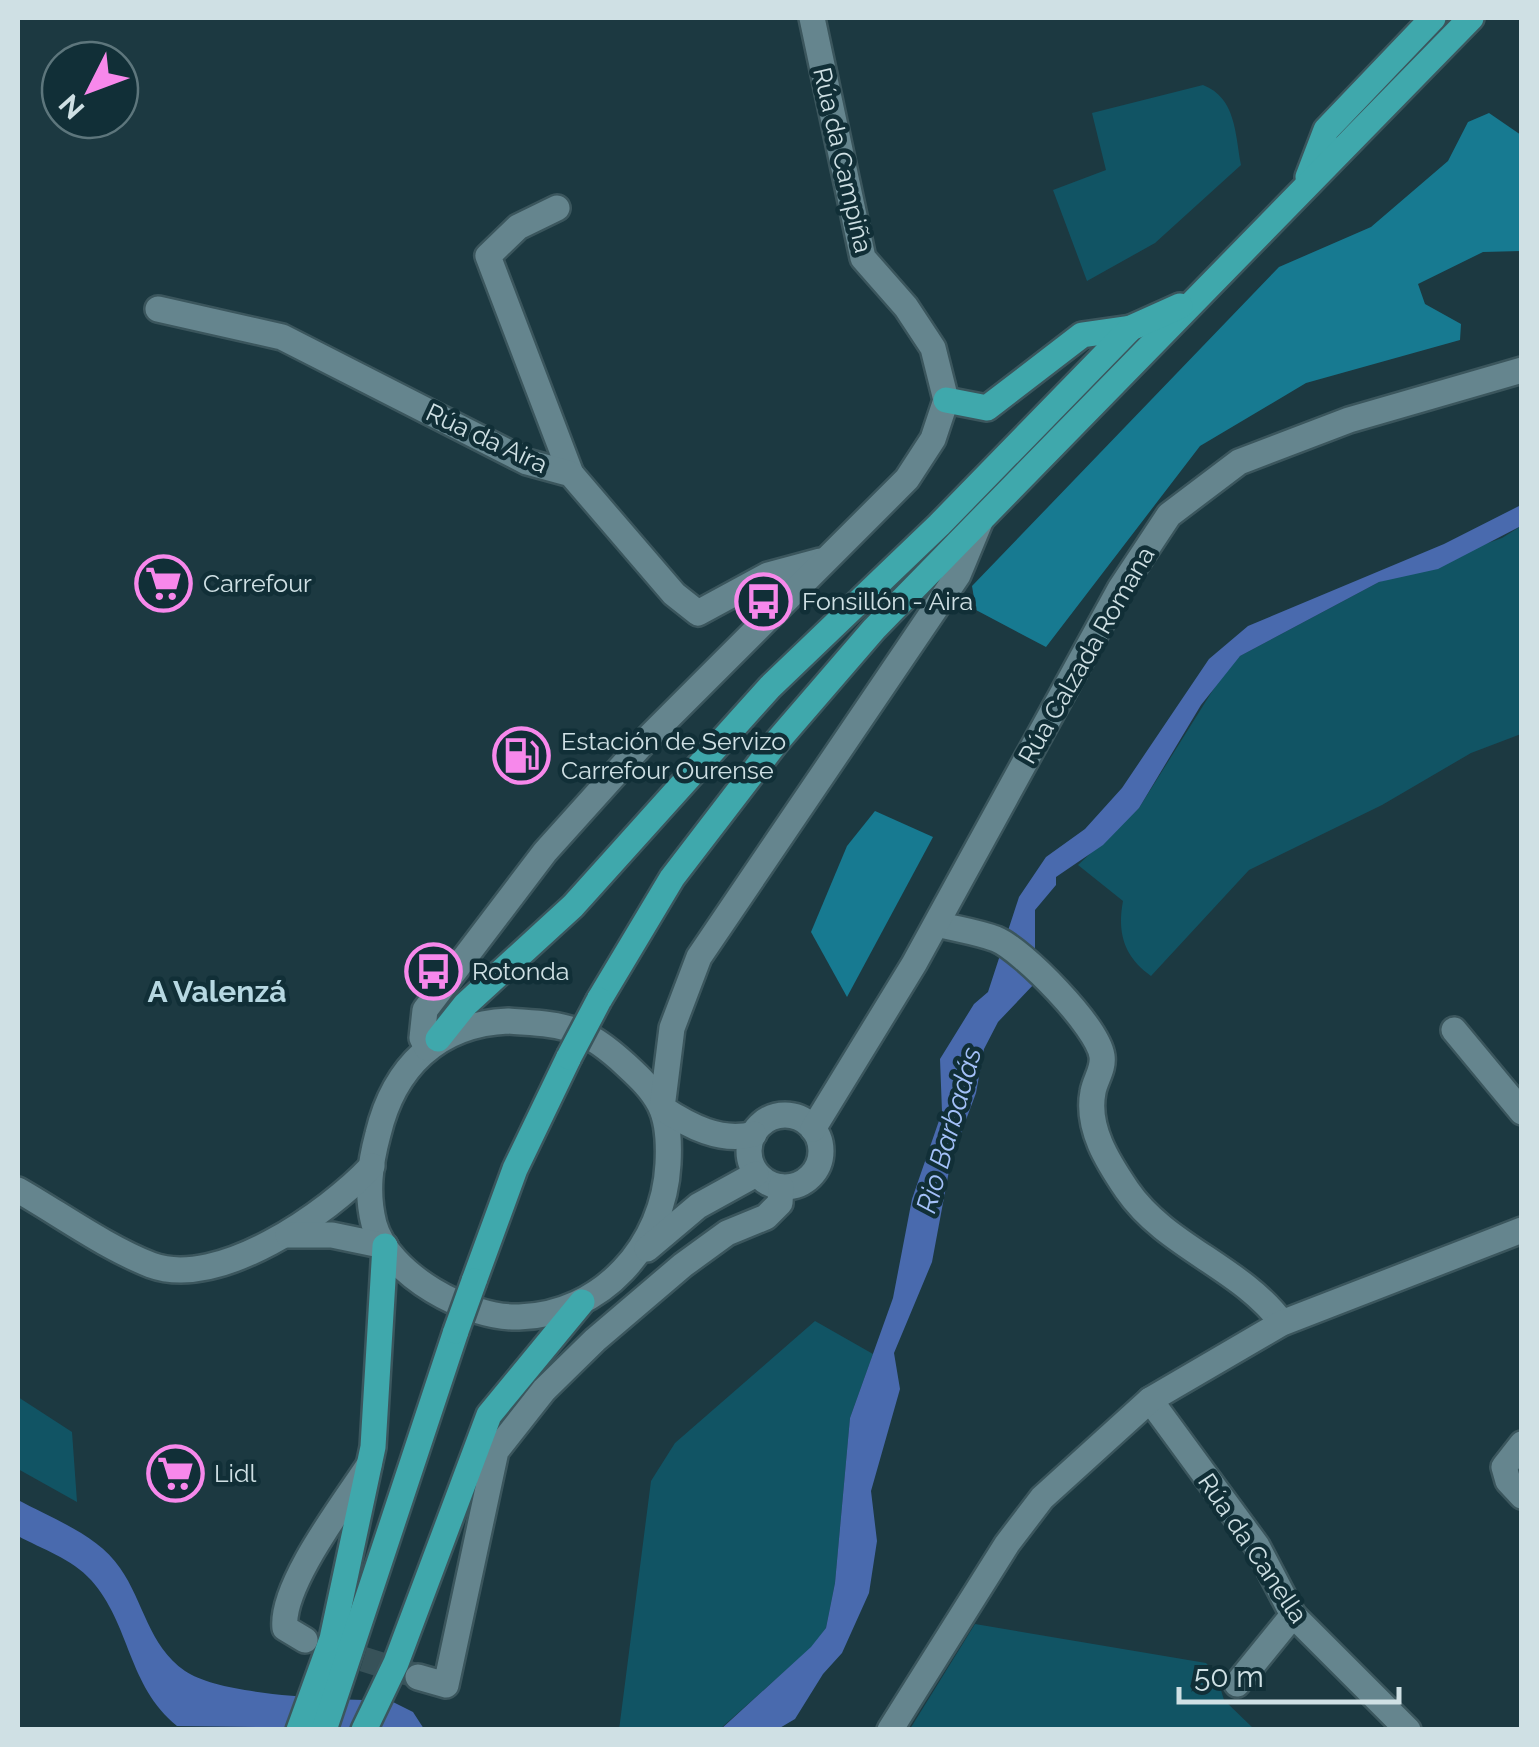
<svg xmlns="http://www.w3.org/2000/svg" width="1539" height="1747" font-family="Raleway,sans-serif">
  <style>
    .green { fill: #115464 }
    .forest { fill: #177a91 }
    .water { fill: #496aae }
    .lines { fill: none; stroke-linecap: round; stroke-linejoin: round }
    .minor-tunnel { stroke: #375259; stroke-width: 25; stroke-dasharray: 25 12; stroke-linecap: butt }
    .minor-casing { stroke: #3b565d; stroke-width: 30 }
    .primary-casing { stroke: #3b565d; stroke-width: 30 }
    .minor { stroke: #65858e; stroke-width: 25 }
    .primary { stroke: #3fa8ac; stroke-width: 25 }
    .primary-bridge-casing { stroke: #3b565d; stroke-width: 30; stroke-linecap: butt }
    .primary-bridge { stroke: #3fa8ac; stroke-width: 25 }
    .labels { text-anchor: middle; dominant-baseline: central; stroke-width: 9; stroke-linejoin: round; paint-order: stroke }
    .street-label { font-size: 25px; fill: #cfe0e4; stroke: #112f37 }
    .poi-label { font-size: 25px; fill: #cfe0e4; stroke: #112f37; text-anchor: start }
    .water-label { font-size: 28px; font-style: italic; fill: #a4c1f9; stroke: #112f37 }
    .quarter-label { font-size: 30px; font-weight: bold; fill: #b7d8e2; stroke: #112f37 }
  </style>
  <rect width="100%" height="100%" fill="#1c3941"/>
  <g class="green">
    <path d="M1203 85C1236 98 1235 133 1241 165L1155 243 1087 281 1053 190 1106 170 1092 113Z"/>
    <path d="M1521 526V734L1471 753 1382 805 1249 870 1151 976C1124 957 1117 933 1123 901L1078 865 1139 808 1228 666 1240 656 1379 582 1502 538Z"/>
    <path d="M815 1321 873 1354 850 1418 835 1583 826 1628 812 1647 720 1729 619 1730 651 1481 675 1443Z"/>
    <path d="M18 1397 72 1432 77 1502 18 1469Z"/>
    <path d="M975 1624 1206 1663 1216 1674 1224 1700 1254 1729H910Z"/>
  </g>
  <g class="forest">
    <path d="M1489 113 1521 135V251L1483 252 1418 284 1425 304 1461 324 1460 340 1306 383 1200 446 1046 647 976 610 972 586 1279 267 1371 227 1448 161 1468 122Z"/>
    <path d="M875 811 933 837 847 997 811 932 847 846Z"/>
  </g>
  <g class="water">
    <path d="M1521 505V526L1438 569 1379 582 1240 656 1201 705 1139 808 1103 845 1056 877V885L1035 910V983L998 1022 984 1049 976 1093 951 1160 932 1262 894 1353 900 1389 871 1491 877 1541 869 1593 842 1653 823 1674 795 1719 778 1729 720 1730 811 1647 826 1628 835 1583 850 1418 893 1298 912 1199 942 1112 940 1059 974 1004 988 992 1019 897 1046 857 1085 829 1122 788 1209 659 1248 626 1444 544Z"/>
    <path d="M18 1500C51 1518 98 1535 120 1568 144 1602 148 1645 185 1671 223 1697 342 1699 391 1701L413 1712 424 1729 177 1726C127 1685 131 1625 91 1580 72 1559 42 1549 18 1536Z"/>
  </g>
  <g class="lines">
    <path class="minor-tunnel" d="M328 1648 414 1675"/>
    <defs>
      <g id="minor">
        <path d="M557 208 518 227 488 256 571 474"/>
        <path d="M158 309 282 337 527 462 571 474 674 594 698 613 768 575 820 561"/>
        <path d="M937 924C956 929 977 932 996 939 1023 950 1098 1027 1102 1056 1104 1069 1095 1080 1093 1092 1086 1128 1108 1162 1127 1190 1166 1247 1241 1267 1282 1323"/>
        <path d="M508 1021C531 1023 555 1023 576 1031 594 1037 612 1052 626 1065 639 1077 652 1089 660 1105 669 1123 669 1145 668 1164 664 1245 602 1315 519 1317 469 1319 388 1275 374 1224 366 1193 370 1164 378 1134 394 1067 438 1024 508 1021Z"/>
        <path d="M1454 1030 1522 1112"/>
        <path d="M427 1048 422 1038 425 1010 545 852 644 742 907 479 933 439 946 400 933 348 906 307 863 258 812 18"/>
        <circle cx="785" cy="1151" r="36"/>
        <path d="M813 1129 914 964 1120 589 1169 515 1239 462 1349 420 1522 370"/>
        <path d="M754 1134C721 1143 689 1126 662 1108L672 1028 699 957 958 575 980 522"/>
        <path d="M18 1190C60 1214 105 1247 151 1265 219 1290 328 1213 372 1166"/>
        <path d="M288 1235H332L385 1246"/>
        <path d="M647 1249 698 1206 756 1174"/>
        <path d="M1150 1400 1257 1546 1293 1615 1408 1730"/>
        <path d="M1522 1444 1504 1467 1508 1481 1522 1496"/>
        <path d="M305 1640 285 1628C280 1586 345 1502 369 1465"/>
        <path d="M418 1677 446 1685 496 1451 544 1390 595 1340 683 1265 727 1233 766 1217 780 1203 781 1187"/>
        <path d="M1237 1684 1293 1615"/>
        <path d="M890 1730 1007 1544 1042 1498 1150 1400 1282 1323 1522 1230"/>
      </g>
      <g id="primary">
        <path d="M1308 177 1326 130 1433 18"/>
        <path d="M946 400 987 408 1082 335 1131 328"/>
        <path d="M599 1000 672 878 774 745 874 629 1471 18"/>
        <path d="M438 1039 465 1005 573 906 770 687 939 525 1131 328 1180 306"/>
        <path d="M474 1281 515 1169 569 1057"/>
        <path d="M299 1730 332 1639 373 1447 385 1246"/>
        <path d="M324 1730 456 1331"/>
        <path d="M364 1730 396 1663 489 1415 582 1302"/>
      </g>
    </defs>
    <use href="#minor" class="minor-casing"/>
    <use href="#primary" class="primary-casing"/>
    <use href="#minor" class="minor"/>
    <use href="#primary" class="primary"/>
    <defs>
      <g id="primary-bridge">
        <path d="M569 1057 599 1000"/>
        <path d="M456 1331 474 1281"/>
      </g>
    </defs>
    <use href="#primary-bridge" class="primary-bridge-casing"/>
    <use href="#primary-bridge" class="primary-bridge"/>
  </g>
  <defs>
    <symbol id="supermarket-ring" viewBox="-11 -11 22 22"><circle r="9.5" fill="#112f37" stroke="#f788eb" stroke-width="1.5"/><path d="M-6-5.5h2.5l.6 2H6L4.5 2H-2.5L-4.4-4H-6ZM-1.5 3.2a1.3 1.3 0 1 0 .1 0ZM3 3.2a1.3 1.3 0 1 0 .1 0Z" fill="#f788eb"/></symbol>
    <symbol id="bus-ring" viewBox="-11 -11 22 22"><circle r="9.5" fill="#112f37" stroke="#f788eb" stroke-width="1.5"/><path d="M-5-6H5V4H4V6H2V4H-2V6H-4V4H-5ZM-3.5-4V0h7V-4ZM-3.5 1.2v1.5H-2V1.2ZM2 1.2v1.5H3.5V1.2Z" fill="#f788eb"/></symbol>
    <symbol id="fuel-ring" viewBox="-11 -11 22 22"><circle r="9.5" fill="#112f37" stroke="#f788eb" stroke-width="1.5"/><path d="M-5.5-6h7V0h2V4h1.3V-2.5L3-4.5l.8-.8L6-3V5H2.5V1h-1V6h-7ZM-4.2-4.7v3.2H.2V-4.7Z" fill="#f788eb"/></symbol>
  </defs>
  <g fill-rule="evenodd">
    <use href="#supermarket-ring" x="132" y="552" width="63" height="63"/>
    <use href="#bus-ring" x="732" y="570" width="63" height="63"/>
    <use href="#fuel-ring" x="490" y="724" width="63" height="63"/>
    <use href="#bus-ring" x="402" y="940" width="63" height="63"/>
    <use href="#supermarket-ring" x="144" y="1442" width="63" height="63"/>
  </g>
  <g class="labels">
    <g class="street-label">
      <text transform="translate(843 160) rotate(77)">Rúa da Campiña</text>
      <text transform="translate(487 438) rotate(25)">Rúa da Aira</text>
      <text transform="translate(1086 655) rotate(-60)">Rúa Calzada Romana</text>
      <text transform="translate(1253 1548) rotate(56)">Rúa da Canella</text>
    </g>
    <g class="poi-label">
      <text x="203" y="583">Carrefour</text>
      <text x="802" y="601">Fonsillón - Aira</text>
      <text x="561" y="741">Estación de Servizo<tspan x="561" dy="29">Carrefour Ourense</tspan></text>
      <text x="472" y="971">Rotonda</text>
      <text x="214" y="1473">Lidl</text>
    </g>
    <g class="water-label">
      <text transform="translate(949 1130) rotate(-74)">Rio Barbadás</text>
    </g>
    <g class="quarter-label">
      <text x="217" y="991">A Valenzá</text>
    </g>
  </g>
  <rect width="1539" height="1747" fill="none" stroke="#cfe0e4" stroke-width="40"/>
  <g transform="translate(90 90) rotate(228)"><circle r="48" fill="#112f37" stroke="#5d767c" stroke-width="2.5"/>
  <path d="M0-8L18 38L0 25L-18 38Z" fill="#f788eb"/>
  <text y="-15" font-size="28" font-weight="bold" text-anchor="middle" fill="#cfe0e4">N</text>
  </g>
  <path d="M1179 1687v15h220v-15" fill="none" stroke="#cfe0e4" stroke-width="5"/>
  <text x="1194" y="1687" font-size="30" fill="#cfe0e4" stroke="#112f37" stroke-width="8" paint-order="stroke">50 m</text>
</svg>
